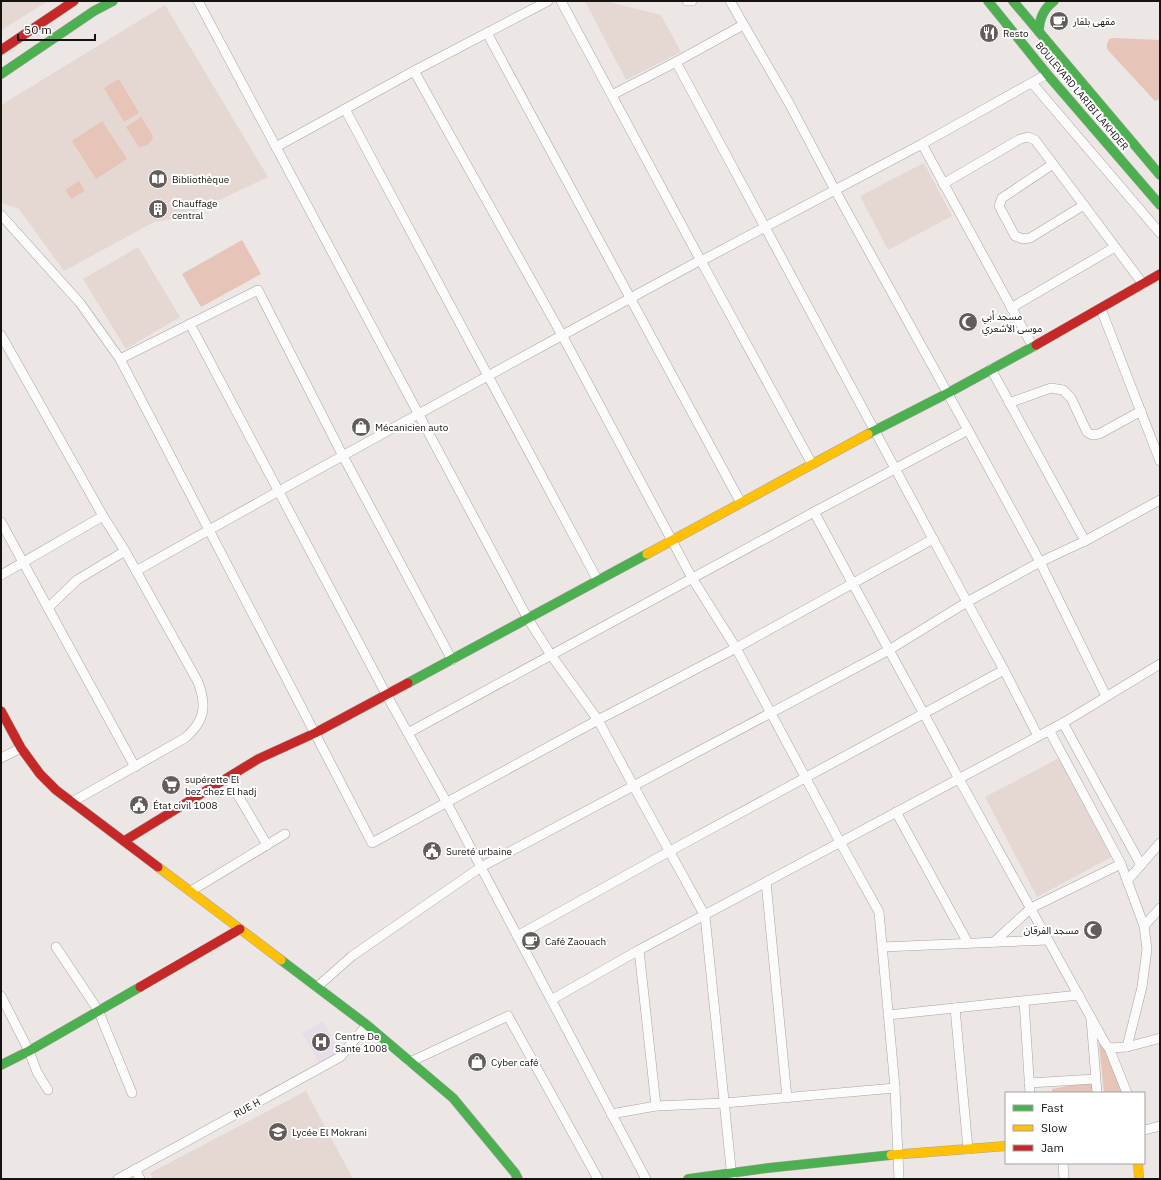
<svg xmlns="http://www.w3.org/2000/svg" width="1161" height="1180" font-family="'IBM Plex Sans','Noto Sans Arabic',sans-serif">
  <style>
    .built { fill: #e5d8d3 }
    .medical { fill: #e6dfea }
    .green { fill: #e6c4b7 }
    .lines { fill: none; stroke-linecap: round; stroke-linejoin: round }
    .street-casing { stroke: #a8a4a3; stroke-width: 10 }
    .fast-casing { stroke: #a8a4a3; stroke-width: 10 }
    .slow-casing { stroke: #a8a4a3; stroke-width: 10 }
    .jam-casing { stroke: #a8a4a3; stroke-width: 10 }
    .street { stroke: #fcfbfb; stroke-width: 9 }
    .fast { stroke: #4caf50; stroke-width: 9 }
    .slow { stroke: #ffc107; stroke-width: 9 }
    .jam { stroke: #c62828; stroke-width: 9 }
    .labels { text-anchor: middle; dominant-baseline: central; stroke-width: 4; stroke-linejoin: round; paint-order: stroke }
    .poi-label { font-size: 10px; fill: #171311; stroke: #fff; text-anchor: start }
    .street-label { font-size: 10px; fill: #171311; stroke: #fff }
  </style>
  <rect width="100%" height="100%" fill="#ece6e4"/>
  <g class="built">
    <path d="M1 1H48L1 30Z"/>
    <path d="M585 1H605L661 15 681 52 626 80Z"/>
    <path d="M165 5 268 177 183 217 154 222 64 271 19 209 1 203V105Z"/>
    <path d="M924 163 952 216 888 250 860 196Z"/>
    <path d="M138 247 180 317 126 349 83 279Z"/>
    <path d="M1063 756 1115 855 1037 897 985 797Z"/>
    <path d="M306 1091 353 1179H153L150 1173Z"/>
  </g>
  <path class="medical" d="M323 1021 339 1052 319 1063 302 1033Z"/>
  <g class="green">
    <path d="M1114 38 1160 40V99L1155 101 1107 49V44L1109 39Z"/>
    <path d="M119 79 139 113 124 122 104 88Z"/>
    <path d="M141 117 153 136C152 143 146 147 139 147L126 127Z"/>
    <path d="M102 121 127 159 96 179 72 141Z"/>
    <path d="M79 181 85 191 71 199 65 190Z"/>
    <path d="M242 240 261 274 201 307 182 274Z"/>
    <path d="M1101 1042 1126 1093H1104L1099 1043Z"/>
    <path d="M1087 1082 1093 1086 1094 1093H1052V1089Z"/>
  </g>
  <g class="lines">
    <defs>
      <g id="street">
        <path d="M198 1 528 619 551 655 598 720 633 785 705 916 732 1178"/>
        <path d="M561 1 701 261 812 464"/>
        <path d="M687 1H692"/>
        <path d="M730 1 789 103 835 190 968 430 1040 562 1106 696"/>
        <path d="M487 33 741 503"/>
        <path d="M676 62 967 602 1004 670 1038 736"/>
        <path d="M414 71 562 335 692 578 736 648 840 842 879 912 895 1088 899 1179"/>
        <path d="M1032 83 1160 233"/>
        <path d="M612 95 676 62 743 25"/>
        <path d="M345 109 598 581"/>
        <path d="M922 144 1033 347"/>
        <path d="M276 147 414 71 548 1"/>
        <path d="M1053 164 1002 198 999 206 1015 236 1023 239 1030 238 1084 205"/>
        <path d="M943 184 1020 139 1028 137 1035 140 1143 284"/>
        <path d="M1 215 80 303 120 359 372 843 598 720 736 648 933 539"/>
        <path d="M1011 308 1115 247"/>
        <path d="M1101 309 1160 461"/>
        <path d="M190 324 386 694 447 803 646 1179"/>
        <path d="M1 335 103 516 125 551 198 682C207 706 205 721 185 738L72 802"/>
        <path d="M120 359 258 290 343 456 452 660"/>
        <path d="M991 369 1085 541"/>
        <path d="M1009 403 1051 388 1063 390 1071 398 1087 432 1092 435 1099 434 1141 411"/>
        <path d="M968 430 814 512 853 584 924 714 959 779 1105 1043 1109 1048 1127 1093"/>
        <path d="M1 522 135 767"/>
        <path d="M136 571C322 466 509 364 697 262L701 261 922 144 1047 74"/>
        <path d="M1 575 103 516"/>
        <path d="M48 608 77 580 125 551"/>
        <path d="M1063 723 1141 865"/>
        <path d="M1049 730 1121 864 1144 926 1147 949 1142 987 1127 1047"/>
        <path d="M408 733 814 512"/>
        <path d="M1 758 21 748"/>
        <path d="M228 778 267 845"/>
        <path d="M896 812 968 943"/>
        <path d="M1127 881 1160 843"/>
        <path d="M766 882 787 1098"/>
        <path d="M191 891 285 834"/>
        <path d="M1144 926 1160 908"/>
        <path d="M517 936 670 851 1004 670"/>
        <path d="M994 942 1031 908 1121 864"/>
        <path d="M56 947 98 1010 132 1093"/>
        <path d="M882 947 1048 940"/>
        <path d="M317 987 352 956 481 867 889 650 967 602 1040 562 1085 541 1160 500"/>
        <path d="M1 996 29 1051 37 1072 48 1090"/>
        <path d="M551 1000 639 950"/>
        <path d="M1024 1001 1030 1093"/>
        <path d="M955 1008 968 1149"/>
        <path d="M888 1015 1079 995"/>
        <path d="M1091 1018 1097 1093"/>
        <path d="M1109 1048 1127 1047 1160 1038"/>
        <path d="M410 1062 508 1016 598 1179"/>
        <path d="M1029 1083 1095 1079"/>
        <path d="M656 1106 639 950 1063 723 1160 664"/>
        <path d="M611 1114 656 1106 725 1103 895 1088"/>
        <path d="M1144 1130 1160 1126"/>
        <path d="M1063 1163 1064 1179"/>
        <path d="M135 1169 140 1179"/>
        <path d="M118 1179 340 1057 367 1025"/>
      </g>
      <g id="fast">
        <path d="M988 1 1047 74 1160 205"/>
        <path d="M1013 1 1160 175"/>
        <path d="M1039 32C1039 19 1043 9 1054 1"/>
        <path d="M1 74 94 11 113 1"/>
        <path d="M868 434 948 393 1036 345"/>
        <path d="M408 683 647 554"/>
        <path d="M281 960 367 1025 453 1098 515 1173 518 1179"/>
        <path d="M1 1065 29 1051 140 987"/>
        <path d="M688 1179 768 1168 891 1155"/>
      </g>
      <g id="slow">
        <path d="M647 554 868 434"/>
        <path d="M158 867 281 960"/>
        <path d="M891 1155 1006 1146"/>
        <path d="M1138 1163 1139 1179"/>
      </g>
      <g id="jam">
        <path d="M1 50 74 1"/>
        <path d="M1036 345 1160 274"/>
        <path d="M1 711 21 748 40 774 56 790 158 867"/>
        <path d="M124 841 258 759 315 733 408 683"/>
        <path d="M140 987 240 929"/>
      </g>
    </defs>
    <use href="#street" class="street-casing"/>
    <use href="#fast" class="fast-casing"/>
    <use href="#slow" class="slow-casing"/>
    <use href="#jam" class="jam-casing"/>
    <use href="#street" class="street"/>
    <use href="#fast" class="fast"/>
    <use href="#slow" class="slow"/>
    <use href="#jam" class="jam"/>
  </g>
  <defs>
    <symbol id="cafe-disc" viewBox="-11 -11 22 22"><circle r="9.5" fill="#625d5b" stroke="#fff"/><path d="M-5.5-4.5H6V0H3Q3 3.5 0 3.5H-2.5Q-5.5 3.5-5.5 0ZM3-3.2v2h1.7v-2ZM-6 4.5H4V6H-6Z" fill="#fff"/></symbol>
    <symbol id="restaurant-disc" viewBox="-11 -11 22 22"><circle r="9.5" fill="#625d5b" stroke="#fff"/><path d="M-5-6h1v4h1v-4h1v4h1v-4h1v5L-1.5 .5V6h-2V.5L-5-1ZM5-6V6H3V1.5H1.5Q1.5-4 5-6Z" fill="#fff"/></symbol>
    <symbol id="library-disc" viewBox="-11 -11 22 22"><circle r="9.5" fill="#625d5b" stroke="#fff"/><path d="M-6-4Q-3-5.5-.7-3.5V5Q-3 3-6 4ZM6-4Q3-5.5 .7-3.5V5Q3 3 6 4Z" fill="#fff"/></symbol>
    <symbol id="building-disc" viewBox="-11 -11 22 22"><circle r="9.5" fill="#625d5b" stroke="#fff"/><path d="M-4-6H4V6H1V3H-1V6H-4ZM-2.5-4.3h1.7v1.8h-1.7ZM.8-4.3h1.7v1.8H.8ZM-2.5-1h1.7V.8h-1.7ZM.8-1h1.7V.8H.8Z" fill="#fff"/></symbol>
    <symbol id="mosque-disc" viewBox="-11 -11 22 22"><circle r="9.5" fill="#625d5b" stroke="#fff"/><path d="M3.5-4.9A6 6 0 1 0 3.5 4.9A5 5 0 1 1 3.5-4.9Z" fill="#fff"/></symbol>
    <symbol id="shop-disc" viewBox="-11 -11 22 22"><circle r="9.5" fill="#625d5b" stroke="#fff"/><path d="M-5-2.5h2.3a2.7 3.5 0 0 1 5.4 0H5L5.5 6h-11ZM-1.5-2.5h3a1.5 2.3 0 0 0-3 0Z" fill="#fff"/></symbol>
    <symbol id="supermarket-disc" viewBox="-11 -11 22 22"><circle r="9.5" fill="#625d5b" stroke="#fff"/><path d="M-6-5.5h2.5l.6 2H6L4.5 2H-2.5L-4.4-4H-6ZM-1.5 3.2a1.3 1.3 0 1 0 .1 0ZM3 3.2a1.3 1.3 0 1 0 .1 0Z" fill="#fff"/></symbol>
    <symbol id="civic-disc" viewBox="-11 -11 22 22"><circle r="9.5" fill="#625d5b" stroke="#fff"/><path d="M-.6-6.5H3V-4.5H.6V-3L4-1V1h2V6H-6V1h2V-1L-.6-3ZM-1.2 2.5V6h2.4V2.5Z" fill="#fff"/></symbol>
    <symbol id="hospital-disc" viewBox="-11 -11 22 22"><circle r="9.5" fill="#625d5b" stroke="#fff"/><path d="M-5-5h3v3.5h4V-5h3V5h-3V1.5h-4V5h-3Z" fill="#fff"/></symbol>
    <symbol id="school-disc" viewBox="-11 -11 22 22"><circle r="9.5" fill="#625d5b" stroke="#fff"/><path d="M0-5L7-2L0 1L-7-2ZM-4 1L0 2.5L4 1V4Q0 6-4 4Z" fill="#fff"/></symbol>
  </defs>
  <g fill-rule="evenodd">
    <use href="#cafe-disc" x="1048" y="10" width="22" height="22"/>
    <use href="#restaurant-disc" x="978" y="22" width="22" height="22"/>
    <use href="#library-disc" x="147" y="168" width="22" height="22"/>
    <use href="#building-disc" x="147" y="198" width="22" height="22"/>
    <use href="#mosque-disc" x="957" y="311" width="22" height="22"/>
    <use href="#shop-disc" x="350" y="416" width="22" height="22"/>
    <use href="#supermarket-disc" x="160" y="774" width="22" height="22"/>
    <use href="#civic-disc" x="128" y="794" width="22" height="22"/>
    <use href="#civic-disc" x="421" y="840" width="22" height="22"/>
    <use href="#mosque-disc" x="1082" y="919" width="22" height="22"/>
    <use href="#cafe-disc" x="520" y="930" width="22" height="22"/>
    <use href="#hospital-disc" x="310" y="1031" width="22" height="22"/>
    <use href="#shop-disc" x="466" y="1051" width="22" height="22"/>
    <use href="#school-disc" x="267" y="1121" width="22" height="22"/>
  </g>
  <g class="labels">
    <g class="poi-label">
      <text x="1073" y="21">مقهى بلفار</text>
      <text x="1003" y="33">Resto</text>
      <text x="172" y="179">Bibliothèque</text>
      <text x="172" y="203">Chauffage<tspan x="172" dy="12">central</tspan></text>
      <text x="982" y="316">مسجد أبي<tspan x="982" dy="12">موسى الأشعري</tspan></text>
      <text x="375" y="427">Mécanicien auto</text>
      <text x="185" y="779">supérette El<tspan x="185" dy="12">bez chez El hadj</tspan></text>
      <text x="153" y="805">État civil 1008</text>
      <text x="446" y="851">Sureté urbaine</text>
      <text x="1079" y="930" text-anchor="end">مسجد الفرقان</text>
      <text x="545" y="941">Café Zaouach</text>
      <text x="335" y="1036">Centre De<tspan x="335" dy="12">Sante 1008</tspan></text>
      <text x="491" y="1062">Cyber café</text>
      <text x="292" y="1132">Lycée El Mokrani</text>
    </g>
    <g class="street-label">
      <text transform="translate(1082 96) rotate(50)">BOULEVARD LARIBI LAKHDER</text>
      <text transform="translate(247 1108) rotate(-29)">RUE H</text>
    </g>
  </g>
  <rect width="1161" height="1180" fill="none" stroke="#171311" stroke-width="4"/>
  <rect x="1005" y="1092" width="140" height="72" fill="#ffffff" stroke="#a2a1a0"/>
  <rect x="1013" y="1105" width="20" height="6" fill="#4caf50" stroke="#a2a1a0"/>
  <text x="1041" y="1112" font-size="12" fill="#171311">Fast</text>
  <rect x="1013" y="1125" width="20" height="6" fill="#ffc107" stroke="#a2a1a0"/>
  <text x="1041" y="1132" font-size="12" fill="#171311">Slow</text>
  <rect x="1013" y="1145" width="20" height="6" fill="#c62828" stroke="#a2a1a0"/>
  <text x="1041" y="1152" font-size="12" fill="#171311">Jam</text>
  <path d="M18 34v6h77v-6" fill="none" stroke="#171311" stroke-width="2"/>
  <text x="24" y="34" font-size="12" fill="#171311" stroke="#ffffff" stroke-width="3" paint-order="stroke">50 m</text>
</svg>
